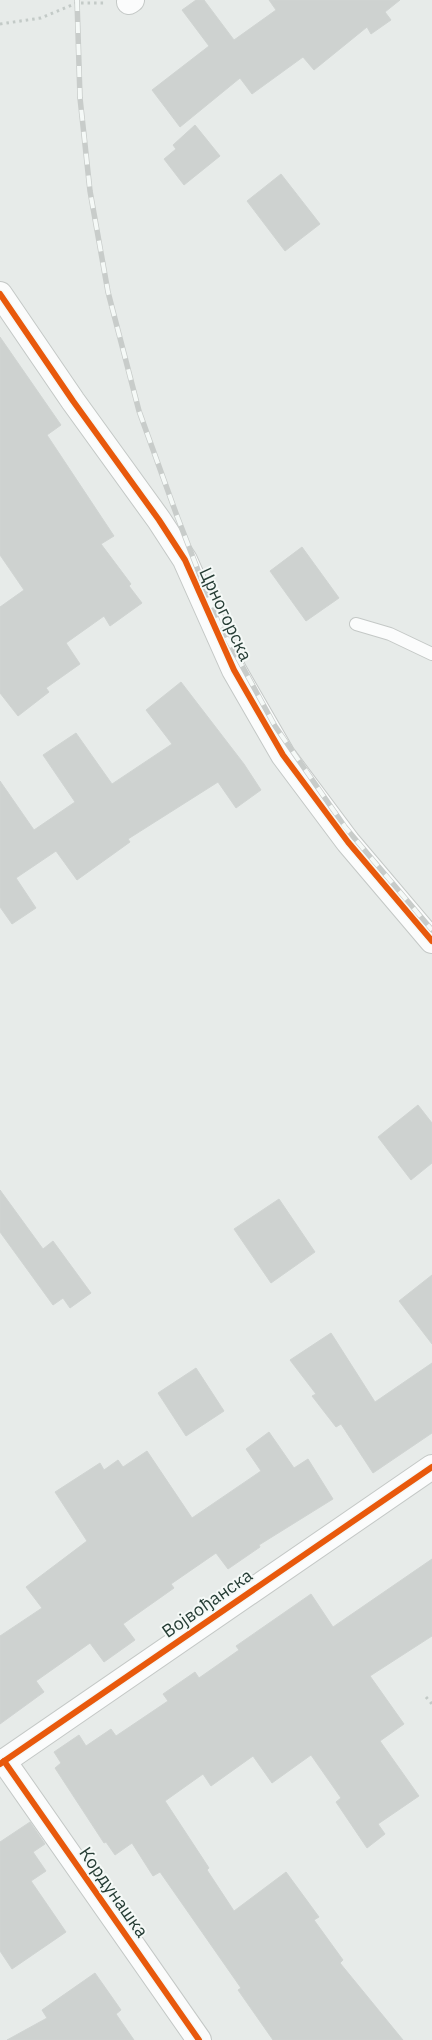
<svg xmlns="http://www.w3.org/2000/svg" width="432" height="2040" font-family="'IBM Plex Sans',sans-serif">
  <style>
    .building { fill: #ced2d0; stroke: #d0d4d2 }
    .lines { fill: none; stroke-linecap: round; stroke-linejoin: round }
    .lane-casing { stroke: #c4c8c6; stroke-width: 14 }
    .street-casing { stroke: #c4c8c6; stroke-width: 26 }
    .path { stroke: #c3cac7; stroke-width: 3; stroke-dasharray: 2.5 4; stroke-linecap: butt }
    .lane { stroke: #fbfcfc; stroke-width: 12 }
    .street { stroke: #fbfcfc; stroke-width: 24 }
    .rail-casing { stroke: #c8ccca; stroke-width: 5.5 }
    .rail { stroke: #f5f9f7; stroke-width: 4; stroke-dasharray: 11; stroke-linecap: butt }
    .cycleway-casing { stroke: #f5f9f7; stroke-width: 9 }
    .cycleway { stroke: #e8590c; stroke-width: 6 }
    .labels { text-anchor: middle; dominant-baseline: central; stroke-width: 4; stroke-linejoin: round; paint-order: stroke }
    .street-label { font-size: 18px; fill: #263d35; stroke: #f5f9f7 }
  </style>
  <rect width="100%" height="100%" fill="#e7ebe9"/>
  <g class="building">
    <path d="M196 0H204L234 40 276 10 269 0H400L385 12 391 20 371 34 367 27 314 70 303 57 252 94 240 78 180 127 152 90 209 46 182 10Z"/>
    <path d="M195 125 220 156 184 185 164 159 176 149 173 145Z"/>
    <path d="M281 174 320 224 285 251 247 201Z"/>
    <path d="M0 337 61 425 47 435 114 536 101 544 131 584 129 586 142 603 110 626 104 616 66 643 80 664 46 688 49 692 18 716 0 693V607L24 590 0 555Z"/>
    <path d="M302 547 339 598 306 621 270 571Z"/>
    <path d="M181 682 244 764 261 790 236 808 218 782 128 839 130 842 77 880 56 851 16 878 36 908 12 924 0 907V781L34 830 75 802 43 755 76 733 112 784 172 744 146 710Z"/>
    <path d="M418 1105 432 1123V1163L411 1180 378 1137Z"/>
    <path d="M0 1190 43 1249 53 1241 91 1293 70 1308 63 1298 53 1305 0 1232Z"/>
    <path d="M279 1199 315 1252 271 1283 234 1229Z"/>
    <path d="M432 1275V1344L399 1301Z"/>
    <path d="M331 1333 375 1402 432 1363V1433L373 1473 341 1424 336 1427 312 1396 316 1394 290 1360Z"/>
    <path d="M196 1368 224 1411 186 1436 158 1393Z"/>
    <path d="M269 1432 294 1468 308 1459 333 1499 259 1545 260 1547 228 1569 216 1553 171 1584 174 1588 123 1624 135 1640 104 1662 90 1643 36 1681 44 1692 0 1724V1636L42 1608 26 1587 87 1541 55 1492 100 1463 104 1470 118 1460 123 1467 147 1451 192 1518 261 1471 246 1449Z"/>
    <path d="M432 1559V1636L370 1676 404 1724 380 1741 419 1796 378 1824 385 1834 367 1848 336 1802 341 1798 311 1755 272 1783 253 1756 211 1786 203 1774 165 1801 209 1868 207 1870 234 1911 286 1872 319 1917 314 1920 343 1960 340 1963 403 2040H273L238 1990 241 1988 160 1872 153 1876 132 1843 115 1855 106 1842 104 1843 55 1768 61 1763 54 1752 79 1735 86 1746 111 1729 116 1736 168 1701 163 1694 195 1672 199 1678 239 1650 236 1646 311 1594 333 1627Z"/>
    <path d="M30 1822 45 1844 33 1852 46 1871 31 1881 66 1932 12 1969 0 1951V1842Z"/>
    <path d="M95 1973 121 2010 116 2014 134 2040H7L47 2018 42 2010Z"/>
  </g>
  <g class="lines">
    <defs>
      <path id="lane" d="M356 624 390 634 432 654"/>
      <g id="street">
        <path d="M129 2 132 0"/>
        <path d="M0 294 73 401 159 520 185 560 234 670 283 755 348 842 432 941"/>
        <path d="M4 1761 199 2040"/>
        <path d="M0 1764 432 1467"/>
      </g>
    </defs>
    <use href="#lane" class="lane-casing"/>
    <use href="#street" class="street-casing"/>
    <g class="path">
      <path d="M0 24 41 18 77 3H104"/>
      <path d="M426 1697 432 1704"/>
    </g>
    <use href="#lane" class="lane"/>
    <use href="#street" class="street"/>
    <defs>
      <path id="rail" d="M77 0 80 98 90 191 108 292 139 411 177 516 218 622 275 726 345 827 432 930"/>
    </defs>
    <use href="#rail" class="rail-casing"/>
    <use href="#rail" class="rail"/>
    <defs>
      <g id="cycleway">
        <path d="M0 294 73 401 159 520 185 560 234 670 283 755 348 842 432 941"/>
        <path d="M4 1761 199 2040"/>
        <path d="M0 1764 432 1467"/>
      </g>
    </defs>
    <use href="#cycleway" class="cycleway-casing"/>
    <use href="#cycleway" class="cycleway"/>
  </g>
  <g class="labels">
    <g class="street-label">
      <text transform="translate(226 614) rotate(65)">Црногорска</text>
      <text transform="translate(207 1603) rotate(-35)">Војвођанска</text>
      <text transform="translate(114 1892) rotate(55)">Кордунашка</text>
    </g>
  </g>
</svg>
